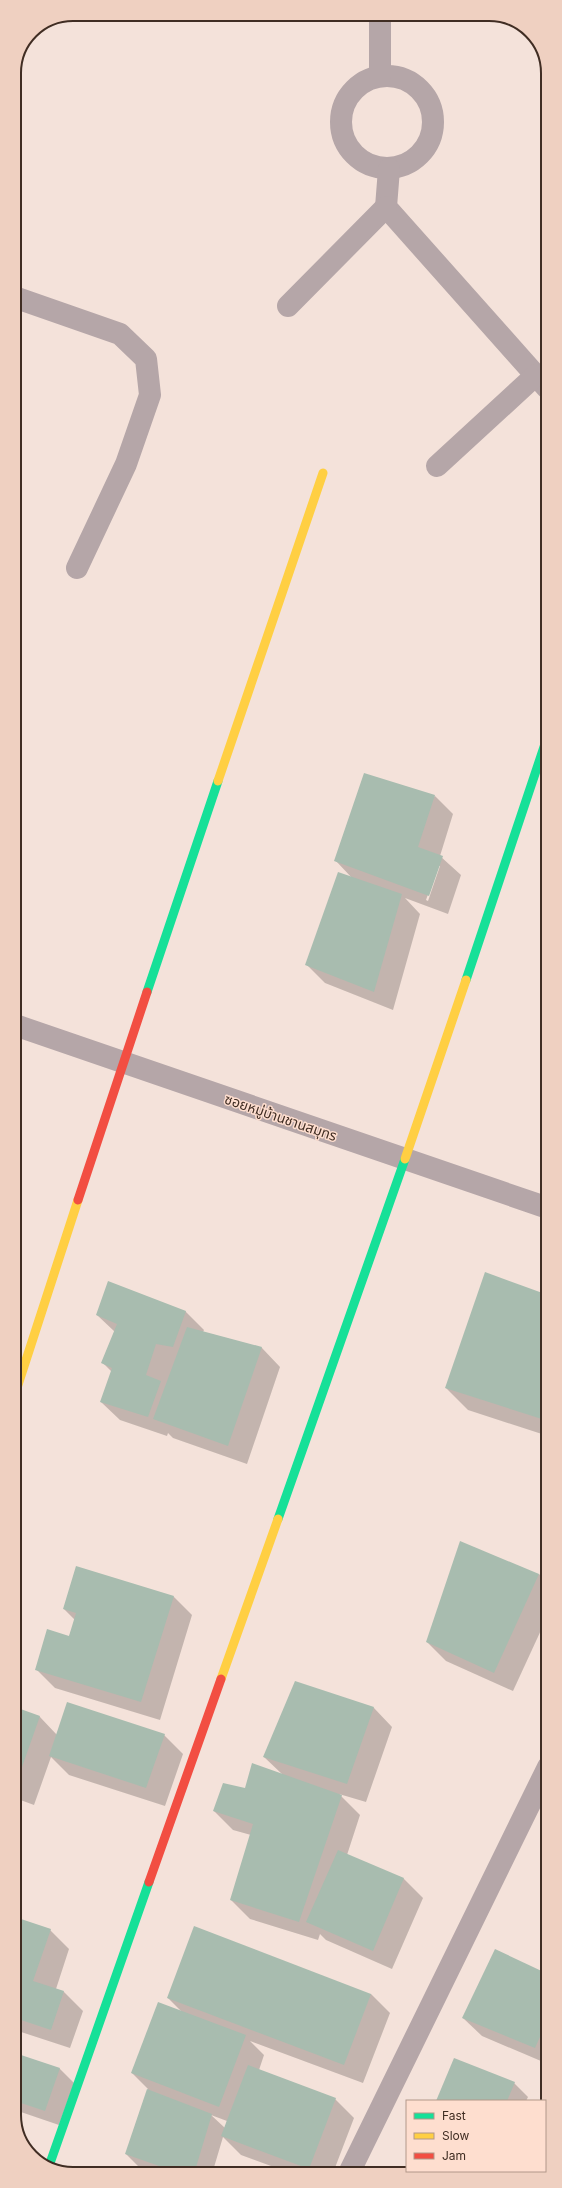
<svg xmlns="http://www.w3.org/2000/svg" width="562" height="2188" font-family="Inter,'Noto Sans Thai',sans-serif">
  <style>
    .shadow { fill: #0003; fill-rule: evenodd }
    .building { fill: #a8bcaf }
    .lines { fill: none; stroke-linecap: round; stroke-linejoin: round }
    .street { stroke: #b5a6a8; stroke-width: 22 }
    .fast { stroke: #16e098; stroke-width: 9 }
    .slow { stroke: #ffcf43; stroke-width: 9 }
    .jam { stroke: #f24e42; stroke-width: 9 }
    .labels { text-anchor: middle; dominant-baseline: central; stroke-width: 3; stroke-linejoin: round; paint-order: stroke }
    .street-label { font-size: 14px; fill: #402d23; stroke: #fedecf }
    .rim { fill: none; stroke: #402d23; stroke-width: 2 }
  </style>
  <rect width="100%" height="100%" fill="#f4e2da"/>
  <g class="shadow">
    <path d="M435 796 453 814 440 856 461 875 448 914 405 898 420 914 393 1010 325 983 306 964 352 878 336 861ZM438 866H440L428 901 426 900Z"/>
    <path d="M548 1296V1436L468 1410 446 1388Z"/>
    <path d="M185 1311 204 1330 203 1332 262 1348 280 1367 247 1464 173 1438 168 1433 167 1436 120 1420 101 1402 112 1372 102 1362 115 1332 97 1315Z"/>
    <path d="M539 1574 548 1583V1615L513 1691 446 1661 427 1642Z"/>
    <path d="M174 1597 192 1615 160 1720 55 1688 36 1669 69 1637 75 1620 64 1609Z"/>
    <path d="M295 1683 374 1708 392 1727 366 1802 339 1794 360 1815 347 1855 404 1879 423 1898 392 1969 326 1940 320 1934 318 1940 250 1919 231 1900 251 1835 233 1830 214 1811 246 1790 283 1775 264 1757Z"/>
    <path d="M15 1709 40 1717 57 1735H164L183 1754 165 1806 69 1775 51 1757 34 1805 15 1798Z"/>
    <path d="M15 1918 50 1930 69 1949 56 1989 64 1992 83 2011 70 2048 15 2030Z"/>
    <path d="M548 1976V2064L482 2036 463 2018Z"/>
    <path d="M371 1994 390 2013 363 2083 250 2041 264 2055 259 2070 335 2099 354 2118 333 2173H290L241 2155 223 2137 212 2174H157L140 2168 126 2154 148 2089 132 2073 182 2012 168 1998ZM211 2115 227 2121 225 2128Z"/>
    <path d="M15 2054 60 2069 74 2083 59 2125 15 2110Z"/>
    <path d="M514 2083 528 2097 526 2101H437Z"/>
  </g>
  <g class="building">
    <path d="M364 773 435 795 418 847 443 856 429 896 334 861Z"/>
    <path d="M338 872 402 894 374 992 305 965Z"/>
    <path d="M485 1272 548 1295V1421L445 1388Z"/>
    <path d="M108 1281 186 1311 173 1347 156 1344 146 1375 161 1381 148 1417 100 1402 112 1368 101 1363 117 1324 96 1315Z"/>
    <path d="M187 1327 262 1347 228 1446 153 1419Z"/>
    <path d="M460 1541 539 1574 494 1673 426 1642Z"/>
    <path d="M76 1566 174 1596 141 1702 35 1670 47 1629 69 1636 76 1613 63 1609Z"/>
    <path d="M295 1681 374 1707 347 1784 263 1757Z"/>
    <path d="M67 1702 165 1734 146 1788 49 1756Z"/>
    <path d="M15 1707 40 1716 15 1787Z"/>
    <path d="M252 1763 342 1795 299 1922 230 1900 253 1824 213 1811 223 1783 245 1788Z"/>
    <path d="M338 1850 404 1878 373 1951 306 1922Z"/>
    <path d="M15 1917 51 1929 33 1981 64 1991 51 2030 15 2018Z"/>
    <path d="M194 1926 371 1994 344 2065 167 1998Z"/>
    <path d="M495 1949 548 1974V2019L535 2048 462 2018Z"/>
    <path d="M158 2002 246 2035 219 2107 131 2073Z"/>
    <path d="M15 2053 60 2068 45 2111 15 2101Z"/>
    <path d="M454 2058 515 2082 507 2101H436Z"/>
    <path d="M248 2065 336 2098 309 2169 221 2136Z"/>
    <path d="M147 2089 212 2114 194 2174H182L125 2154Z"/>
  </g>
  <g class="lines">
    <g class="street">
      <circle cx="387" cy="122" r="46"/>
      <path d="M380 76V14"/>
      <path d="M389 169 386 207 547 388"/>
      <path d="M14 297 120 334 146 359 150 395 126 464 77 568"/>
      <path d="M288 306 386 207"/>
      <path d="M437 466 536 375"/>
      <path d="M15 1025 548 1208"/>
      <path d="M349 2173 548 1767"/>
    </g>
    <g class="fast">
      <path d="M466 980 547 738"/>
      <path d="M147 992 218 781"/>
      <path d="M278 1519 405 1159"/>
      <path d="M49 2166 149 1882"/>
    </g>
    <g class="slow">
      <path d="M218 781 323 473"/>
      <path d="M405 1159 466 980"/>
      <path d="M15 1394 78 1200"/>
      <path d="M221 1679 278 1519"/>
    </g>
    <g class="jam">
      <path d="M78 1200 147 992"/>
      <path d="M149 1882 221 1679"/>
    </g>
  </g>
  <g class="labels">
    <g class="street-label">
      <text transform="translate(281 1117) rotate(19)">ซอยหมู่บ้านชานสมุทร</text>
    </g>
  </g>
  <path d="M0 0H562V2188H0ZM73 21H489A52 52 0 0 1 541 73V2115A52 52 0 0 1 489 2167H73A52 52 0 0 1 21 2115V73A52 52 0 0 1 73 21Z" fill="#efd0c1" fill-rule="evenodd"/>
  <path class="rim" d="M73 21H489A52 52 0 0 1 541 73V2115A52 52 0 0 1 489 2167H73A52 52 0 0 1 21 2115V73A52 52 0 0 1 73 21Z"/>
  <rect x="406" y="2100" width="140" height="72" fill="#fedecf" stroke="#b2978a"/>
  <rect x="414" y="2113" width="20" height="6" fill="#16e098" stroke="#b2978a"/>
  <text x="442" y="2120" font-size="12" fill="#402d23">Fast</text>
  <rect x="414" y="2133" width="20" height="6" fill="#ffcf43" stroke="#b2978a"/>
  <text x="442" y="2140" font-size="12" fill="#402d23">Slow</text>
  <rect x="414" y="2153" width="20" height="6" fill="#f24e42" stroke="#b2978a"/>
  <text x="442" y="2160" font-size="12" fill="#402d23">Jam</text>
</svg>
